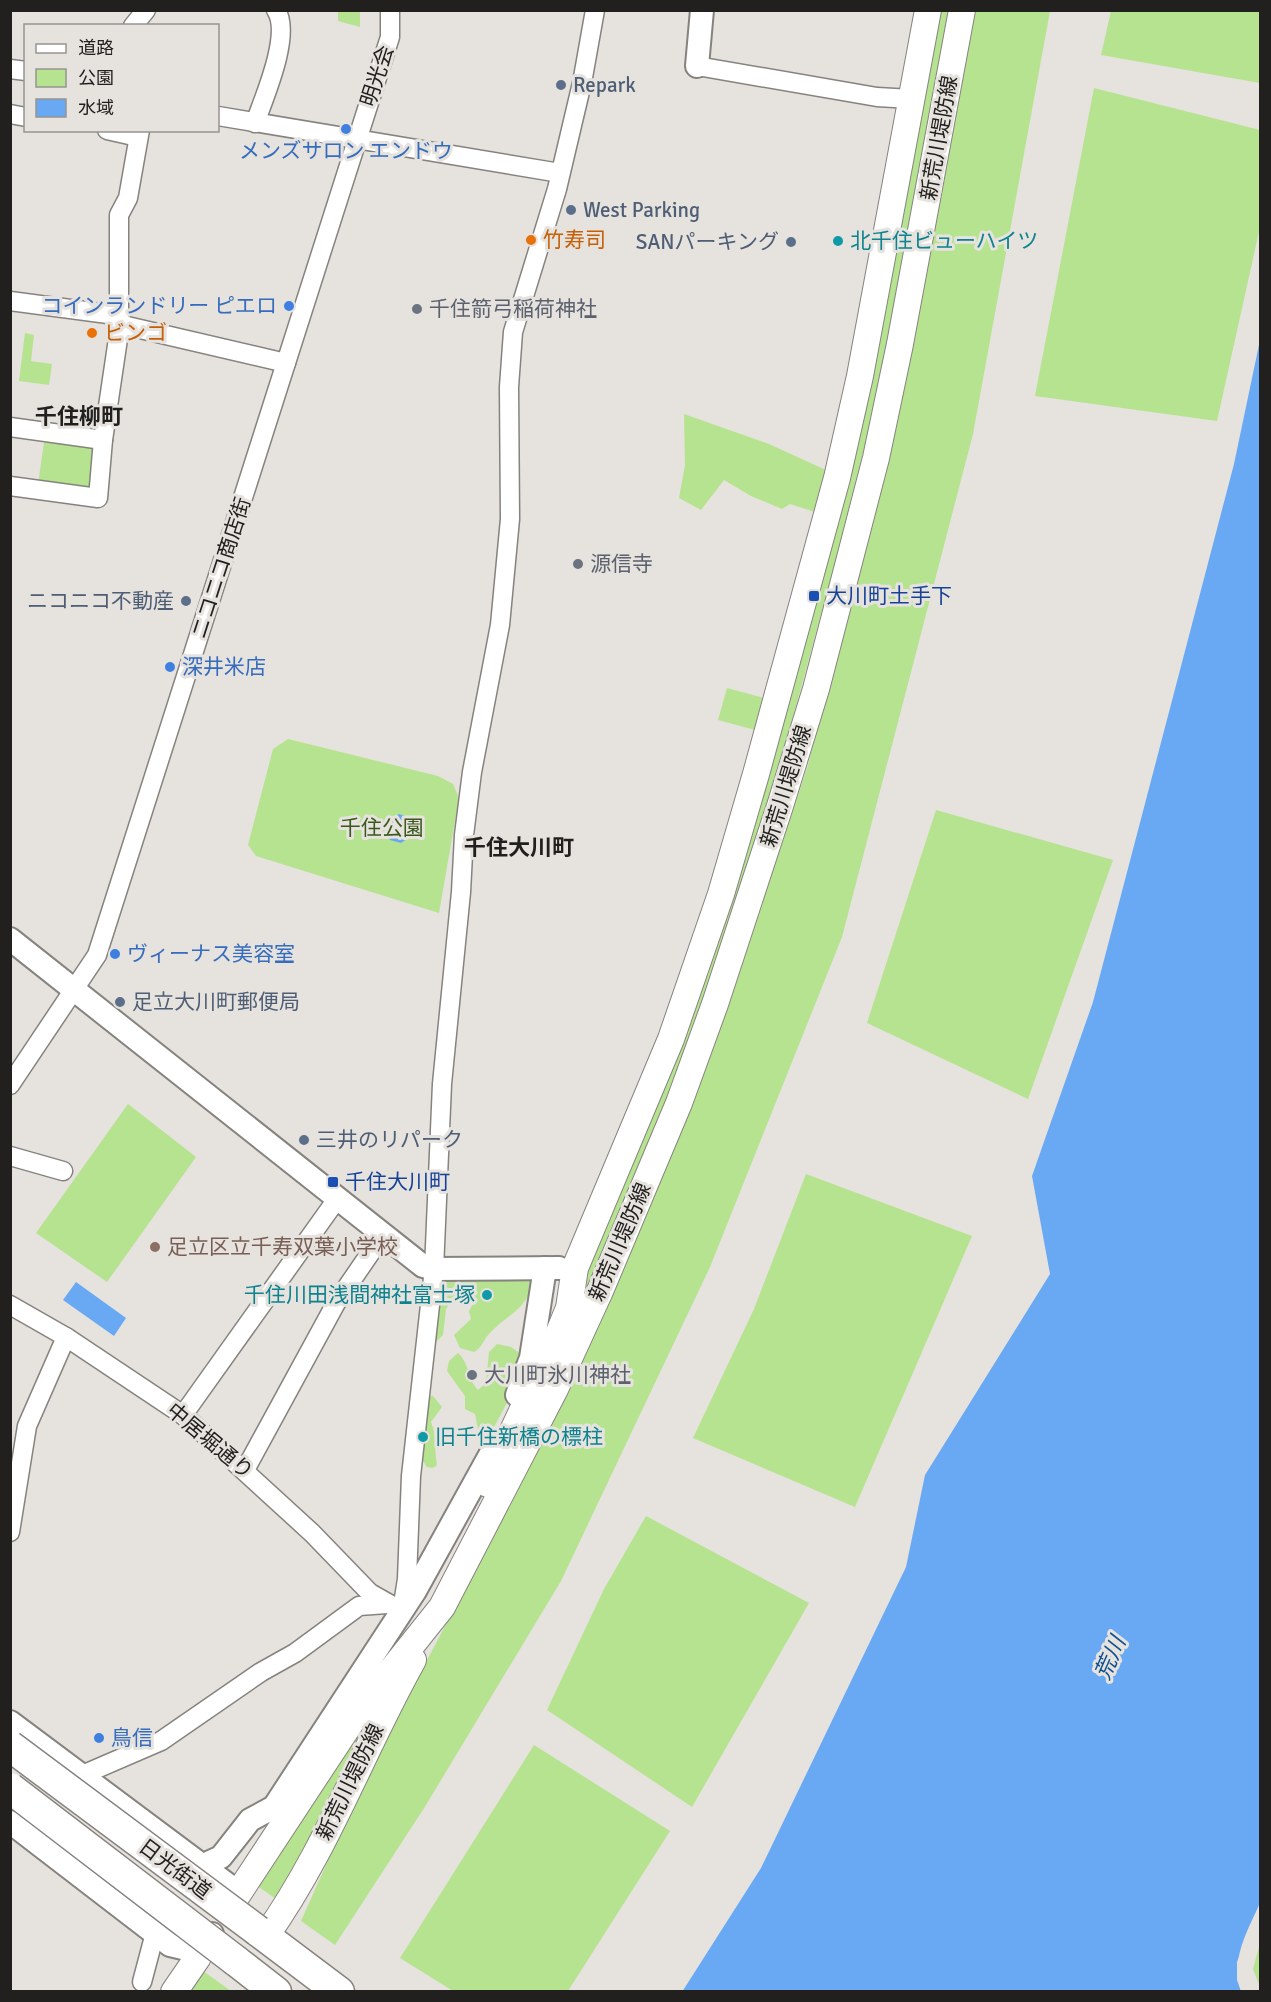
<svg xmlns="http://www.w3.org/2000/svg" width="1271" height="2002" font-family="Signika,'Noto Sans JP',sans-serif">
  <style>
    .green { fill: #b6e38f }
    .water { fill: #69a9f3; fill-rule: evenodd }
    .pier { fill: #e6e2de }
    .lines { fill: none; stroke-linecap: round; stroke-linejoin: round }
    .minor-casing { stroke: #86837f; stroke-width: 21 }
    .tertiary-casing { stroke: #86837f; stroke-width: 26 }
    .secondary-casing { stroke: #86837f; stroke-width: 28 }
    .trunk-casing { stroke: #86837f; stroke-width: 33 }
    .minor { stroke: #fff; stroke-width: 18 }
    .tertiary { stroke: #fff; stroke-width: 22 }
    .secondary { stroke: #fff; stroke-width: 26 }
    .trunk { stroke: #fff; stroke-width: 30 }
    .trunk-bridge-casing { stroke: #86837f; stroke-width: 33; stroke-linecap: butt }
    .trunk-bridge { stroke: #fff; stroke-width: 30 }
    .service-dot { fill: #5c6f8a; stroke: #e6e2de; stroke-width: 2 }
    .shop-dot { fill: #3f7fe0; stroke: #e6e2de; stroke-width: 2 }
    .food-dot { fill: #e8710a; stroke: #e6e2de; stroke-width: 2 }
    .culture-dot { fill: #0f9aa8; stroke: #e6e2de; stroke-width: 2 }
    .worship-dot { fill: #6b7280; stroke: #e6e2de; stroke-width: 2 }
    .transit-dot { fill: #1a4fb4; stroke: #e6e2de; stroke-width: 2 }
    .education-dot { fill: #8d6e63; stroke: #e6e2de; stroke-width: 2 }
    .labels { text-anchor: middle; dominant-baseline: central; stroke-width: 6; stroke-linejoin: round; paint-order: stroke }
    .street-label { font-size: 21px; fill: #21201e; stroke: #e6e2de }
    .service-label { font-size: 21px; fill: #4e5e75; stroke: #e6e2de; text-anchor: start }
    .shop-label { font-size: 21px; fill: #366cbe; stroke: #e6e2de; text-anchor: start }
    .food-label { font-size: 21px; fill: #c56008; stroke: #e6e2de; text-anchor: start }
    .culture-label { font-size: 21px; fill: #0d838f; stroke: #e6e2de; text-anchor: start }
    .worship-label { font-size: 21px; fill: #5b616d; stroke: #e6e2de; text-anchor: start }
    .transit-label { font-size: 21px; fill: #164399; stroke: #e6e2de; text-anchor: start }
    .park-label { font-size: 21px; fill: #3a581b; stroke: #e6e2de }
    .education-label { font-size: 21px; fill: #785e54; stroke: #e6e2de; text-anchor: start }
    .neighbourhood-label { font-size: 22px; font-weight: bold; fill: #21201e; stroke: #e6e2de }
    .water-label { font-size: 22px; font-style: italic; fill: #0c5092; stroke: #e6e2de }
  </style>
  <rect width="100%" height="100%" fill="#e6e2de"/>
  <g class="green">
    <path d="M338 11H360V27L338 21Z"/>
    <path d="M938 11H950L893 334 835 563 766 816 678 1078 587 1295 519 1431 733 877Z"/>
    <path d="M971 11H1050L973 434 842 937 710 1267 561 1581 426 1805 335 1945 301 1921 369 1769 485 1551 607 1307 719 1033 808 765 876 497Z"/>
    <path d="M1111 11H1260V83L1101 55Z"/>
    <path d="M1094 88 1260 130V227L1217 421 1035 396Z"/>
    <path d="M25 333 34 335 31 361 52 364 49 385 19 381Z"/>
    <path d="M684 414 769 444 828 471 815 512 790 504 782 509 751 496 724 480 701 510 679 498 685 465Z"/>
    <path d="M45 436 98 444 94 487 88 491 38 484Z"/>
    <path d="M727 688 768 699 759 731 718 720Z"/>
    <path d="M288 739 438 776 453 784 459 798 439 913 256 856 248 845 273 749Z"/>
    <path d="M936 810 1113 860 1028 1099 867 1023Z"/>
    <path d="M128 1104 196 1157 107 1282 36 1233Z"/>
    <path d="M806 1174 972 1236 855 1507 693 1438 754 1309Z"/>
    <path d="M451 1277 529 1279 533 1283C524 1313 508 1313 489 1334 483 1340 482 1348 474 1352L460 1348 454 1335 471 1319 469 1311 474 1302 467 1296 457 1293 446 1309 443 1335 435 1343 437 1287 442 1281H447Z"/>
    <path d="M497 1344 511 1347 521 1354 520 1378 482 1450 475 1414 465 1409V1396L447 1371 449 1361 458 1353C470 1364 468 1380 478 1390L486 1383 489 1352Z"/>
    <path d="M433 1396 442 1407 431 1422C437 1435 434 1450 437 1465L433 1468 427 1467 418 1454 425 1397Z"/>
    <path d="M646 1516 809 1603 692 1807 547 1710 604 1589Z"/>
    <path d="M391 1688 279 1901 256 1885 349 1739Z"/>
    <path d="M534 1745 670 1831 568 1991H453L400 1958Z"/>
    <path d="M1260 1943V1987L1253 1969Z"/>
    <path d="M196 1966 231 1991 181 1992Z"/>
  </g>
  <g class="water">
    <path d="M1260 340V1903C1247 1932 1230 1960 1241 1991L682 1992 761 1868 906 1567 925 1475 1050 1274 1032 1176 1093 1002 1234 464Z"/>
    <path d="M399 814 407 817 413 827 410 837 401 843 390 840 385 831 389 820ZM399 821 407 828 402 835H397L393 830 395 823Z"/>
    <path d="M76 1282 126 1318 114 1336 63 1300Z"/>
  </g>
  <path class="pier" d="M1260 1903V1910L1240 1962V1979L1244 1991H1241L1237 1980V1962Z"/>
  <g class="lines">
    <defs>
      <g id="minor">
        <path d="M133 26 146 10"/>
        <path d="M697 66 877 97 912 99"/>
        <path d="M10 69 26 71"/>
        <path d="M10 114 26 117"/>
        <path d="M218 116 560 173"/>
        <path d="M255 123C264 98 292 34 276 10"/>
        <path d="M107 130 138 137"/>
        <path d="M10 301 108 314 127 326 286 363"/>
        <path d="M10 427 103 440"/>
        <path d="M10 486 98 498 103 440 119 332V215L128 198 140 130"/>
        <path d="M10 1085 97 955 390 37V10"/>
        <path d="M10 1156 63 1171"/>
        <path d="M10 1305 66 1337 183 1415 312 1533 370 1593 402 1611 407 1579 411 1476 434 1269 442 1084 461 892 464 835 472 772 500 625 510 519 509 387 513 332 557 189 582 83 595 10"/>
        <path d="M183 1415 337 1199"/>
        <path d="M245 1470 336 1303 382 1236"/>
        <path d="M10 1532 27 1426 66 1337"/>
        <path d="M73 1779 161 1741 261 1672 295 1653 359 1606 387 1604"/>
        <path d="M142 1982 155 1933"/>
      </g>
      <g id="tertiary">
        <path d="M697 66 702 10"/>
        <path d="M10 939 423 1266 434 1269 559 1268"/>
        <path d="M517 1395 531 1358 545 1268"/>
        <path d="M10 1722 239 1893"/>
        <path d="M10 1822 170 1945 187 1949 212 1934"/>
        <path d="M202 1873 210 1862 221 1857 250 1820 274 1807 415 1591 490 1455"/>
      </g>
      <g id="secondary">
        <path d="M488 1484 560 1330 569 1308 575 1268 671 1039 721 894 756 774 837 478 860 376 928 10"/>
        <path d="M234 1900 355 1716 442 1607 555 1389 600 1291 679 1103 715 1004 780 806 816 689 876 458 900 344 962 10"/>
        <path d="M265 1937C326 1852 362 1751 413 1660"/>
        <path d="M174 1992 198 1957"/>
      </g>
      <g id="trunk">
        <path d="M258 1931 339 1992"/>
        <path d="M236 1961 276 1992"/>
      </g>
    </defs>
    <use href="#minor" class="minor-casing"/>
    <use href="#tertiary" class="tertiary-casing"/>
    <use href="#secondary" class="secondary-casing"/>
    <use href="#trunk" class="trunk-casing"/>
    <use href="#minor" class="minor"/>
    <use href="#tertiary" class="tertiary"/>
    <use href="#secondary" class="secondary"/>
    <use href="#trunk" class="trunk"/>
    <defs>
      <g id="trunk-bridge">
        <path d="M10 1746 258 1931"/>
        <path d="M10 1788 236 1961"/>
      </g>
    </defs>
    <use href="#trunk-bridge" class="trunk-bridge-casing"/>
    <use href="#trunk-bridge" class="trunk-bridge"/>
  </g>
  <g class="service-dot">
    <circle cx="561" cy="85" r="6"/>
    <circle cx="571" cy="210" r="6"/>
    <circle cx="791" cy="242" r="6"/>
    <circle cx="186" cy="601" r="6"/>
    <circle cx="120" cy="1002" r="6"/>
    <circle cx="304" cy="1140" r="6"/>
  </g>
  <g class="shop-dot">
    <circle cx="346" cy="129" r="6"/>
    <circle cx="289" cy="306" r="6"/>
    <circle cx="170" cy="667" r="6"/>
    <circle cx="115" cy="954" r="6"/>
    <circle cx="99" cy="1738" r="6"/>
  </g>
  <g class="food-dot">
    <circle cx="531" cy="240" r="6"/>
    <circle cx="92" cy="333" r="6"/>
  </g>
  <g class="culture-dot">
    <circle cx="838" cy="241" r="6"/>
    <circle cx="487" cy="1295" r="6"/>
    <circle cx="423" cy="1437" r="6"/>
  </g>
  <g class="worship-dot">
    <circle cx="417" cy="309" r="6"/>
    <circle cx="578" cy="564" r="6"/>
    <circle cx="472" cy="1375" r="6"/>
  </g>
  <g class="transit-dot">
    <rect x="808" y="590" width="12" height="12" rx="3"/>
    <rect x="327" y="1176" width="12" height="12" rx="3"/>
  </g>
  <circle class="education-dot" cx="155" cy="1247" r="6"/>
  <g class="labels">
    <g class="street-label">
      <text transform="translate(377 76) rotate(-72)">明光会</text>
      <text transform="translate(939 138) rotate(-80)">新荒川堤防線</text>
      <text transform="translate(221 568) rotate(-72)">ニコニコ商店街</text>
      <text transform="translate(786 786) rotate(-73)">新荒川堤防線</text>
      <text transform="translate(620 1242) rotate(-67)">新荒川堤防線</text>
      <text transform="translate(210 1441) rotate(40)">中居堀通り</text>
      <text transform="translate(350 1782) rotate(-64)">新荒川堤防線</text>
      <text transform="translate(175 1869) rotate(37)">日光街道</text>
    </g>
    <g class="service-label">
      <text x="573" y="85">Repark</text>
      <text x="583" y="210">West Parking</text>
      <text x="779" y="242" text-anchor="end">SANパーキング</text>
      <text x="174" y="601" text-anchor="end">ニコニコ不動産</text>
      <text x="132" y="1002">足立大川町郵便局</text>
      <text x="316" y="1140">三井のリパーク</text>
    </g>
    <g class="shop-label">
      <text x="346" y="151" text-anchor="middle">メンズサロン エンドウ</text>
      <text x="277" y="306" text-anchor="end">コインランドリー ピエロ</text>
      <text x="182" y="667">深井米店</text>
      <text x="127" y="954">ヴィーナス美容室</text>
      <text x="111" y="1738">鳥信</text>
    </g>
    <g class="food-label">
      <text x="543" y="240">竹寿司</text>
      <text x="104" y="333">ビンゴ</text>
    </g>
    <g class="culture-label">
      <text x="850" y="241">北千住ビューハイツ</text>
      <text x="475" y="1295" text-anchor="end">千住川田浅間神社富士塚</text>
      <text x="435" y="1437">旧千住新橋の標柱</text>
    </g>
    <g class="worship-label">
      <text x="429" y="309">千住箭弓稲荷神社</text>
      <text x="590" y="564">源信寺</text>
      <text x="484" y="1375">大川町氷川神社</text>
    </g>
    <g class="transit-label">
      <text x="826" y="596">大川町土手下</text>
      <text x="345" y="1182">千住大川町</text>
    </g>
    <g class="park-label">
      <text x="382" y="828">千住公園</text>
    </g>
    <g class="education-label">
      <text x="167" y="1247">足立区立千寿双葉小学校</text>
    </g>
    <g class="neighbourhood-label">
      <text x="79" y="416">千住柳町</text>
      <text x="519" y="847">千住大川町</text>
    </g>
    <g class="water-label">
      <text transform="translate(1110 1658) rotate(-66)">荒川</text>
    </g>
  </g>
  <rect width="1271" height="2002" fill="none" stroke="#21201e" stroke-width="24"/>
  <rect x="24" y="24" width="195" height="108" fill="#e6e2de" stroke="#979491" stroke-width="1.5"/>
  <rect x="36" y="44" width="30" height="9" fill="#ffffff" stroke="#979491" stroke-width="1.5"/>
  <text x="78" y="54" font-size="18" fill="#21201e">道路</text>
  <rect x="36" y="69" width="30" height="18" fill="#b6e38f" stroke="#979491" stroke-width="1.5"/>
  <text x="78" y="84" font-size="18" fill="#21201e">公園</text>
  <rect x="36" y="99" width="30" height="18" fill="#69a9f3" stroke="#979491" stroke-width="1.5"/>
  <text x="78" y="114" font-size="18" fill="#21201e">水域</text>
</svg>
